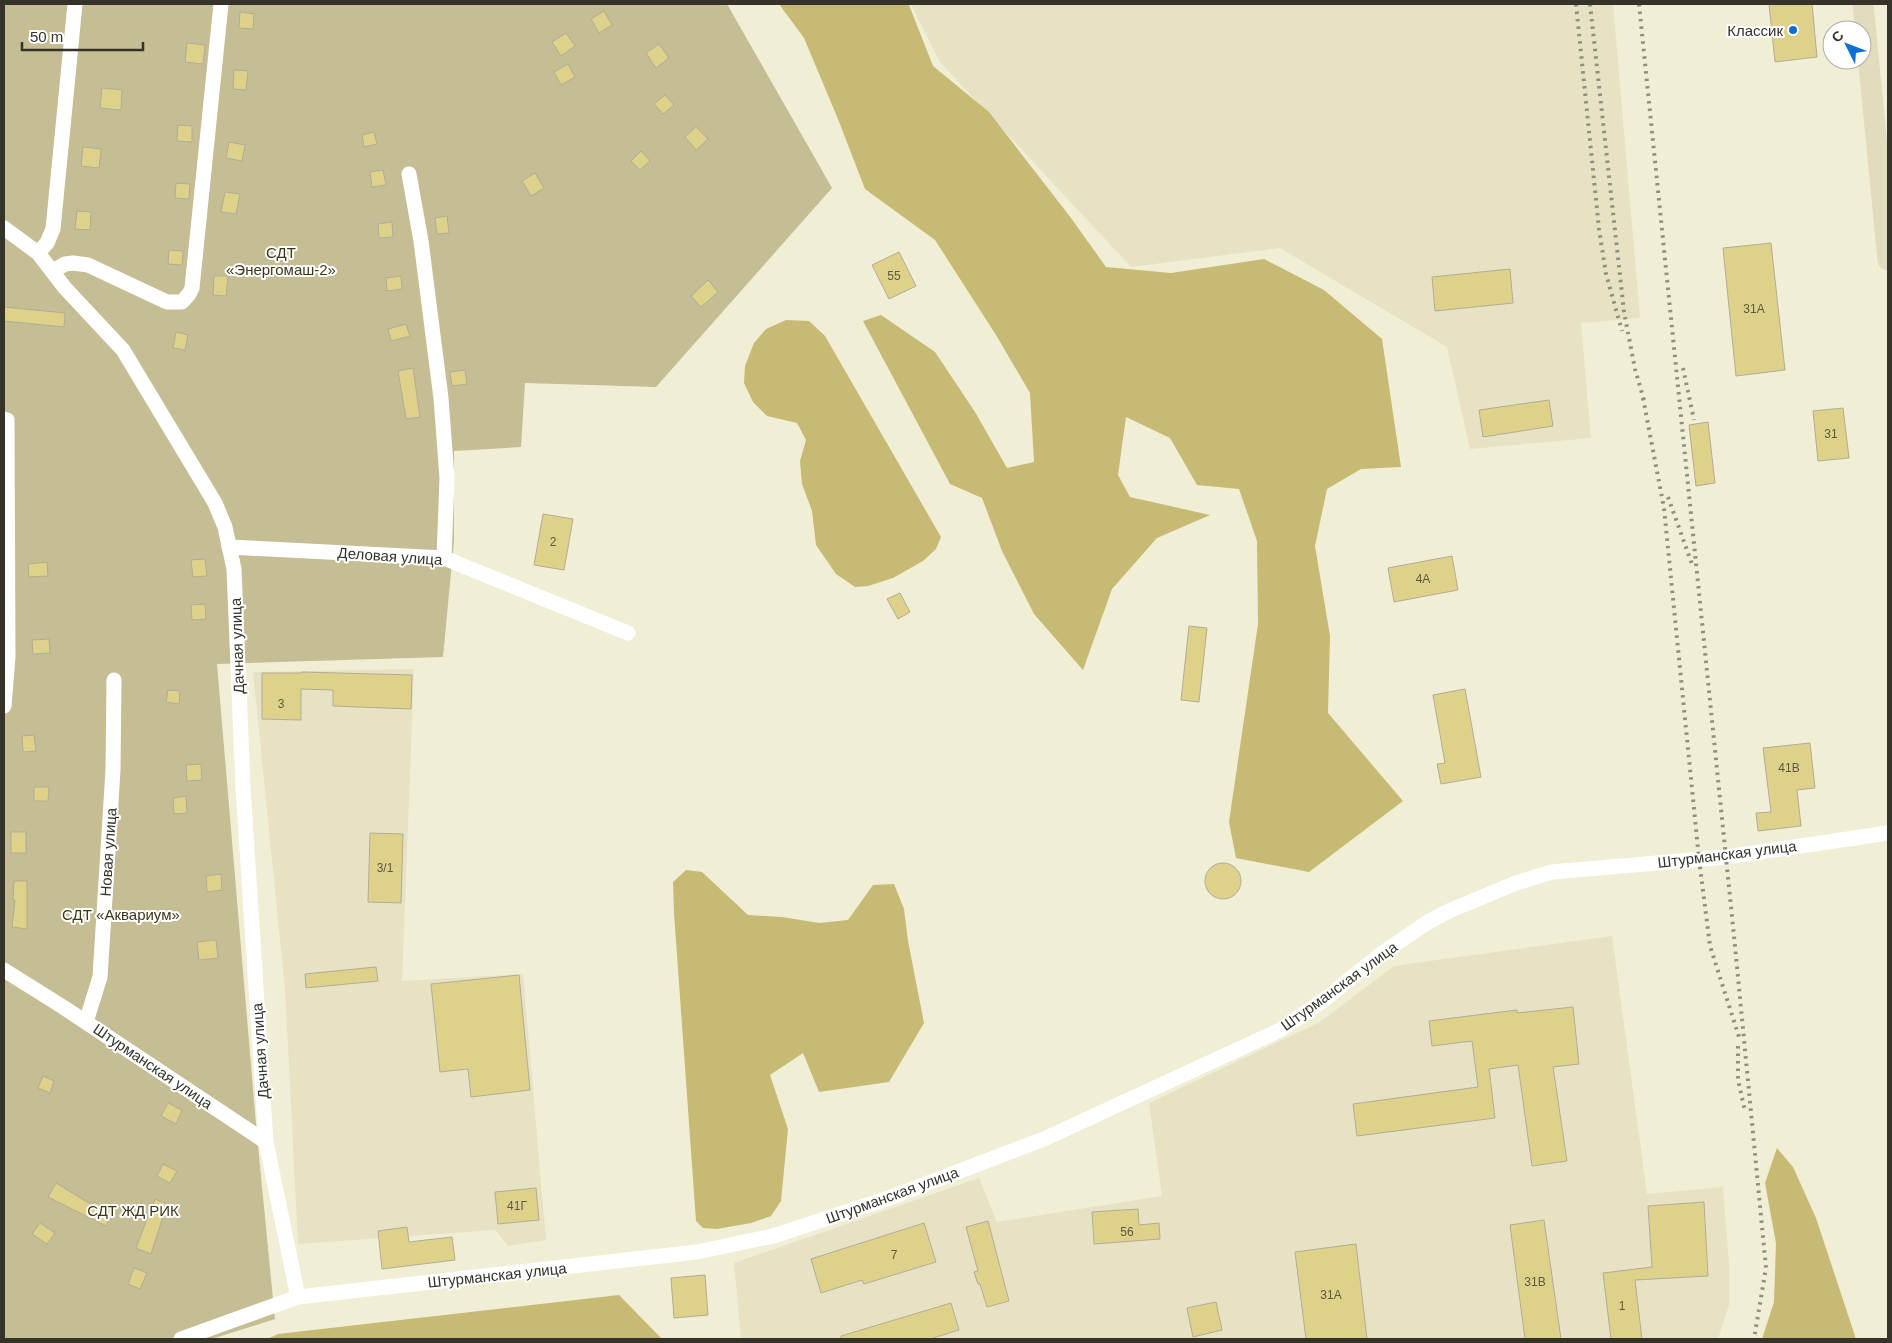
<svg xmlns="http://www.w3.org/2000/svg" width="1892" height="1343" font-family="Helvetica,sans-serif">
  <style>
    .built { fill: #e7e2c4 }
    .green { fill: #c5be94 }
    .forest { fill: #c6ba74 }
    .building { fill: #ded28b; stroke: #b0ad97 }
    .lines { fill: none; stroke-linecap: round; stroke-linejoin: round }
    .street { stroke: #fff; stroke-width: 15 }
    .secondary { stroke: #e1dcbd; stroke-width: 21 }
    .rail { stroke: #918f7e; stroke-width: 4; stroke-dasharray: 2.5 5; stroke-linecap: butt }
    .poi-dot { fill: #106ed7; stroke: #fff; stroke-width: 2 }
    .labels { text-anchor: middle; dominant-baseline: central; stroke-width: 4; stroke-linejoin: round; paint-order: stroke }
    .number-label { font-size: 12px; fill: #5e5a42 }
    .poi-label { font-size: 15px; fill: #343229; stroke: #fff; text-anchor: end }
    .park-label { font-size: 15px; fill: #3d3718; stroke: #fff }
    .street-label { font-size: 15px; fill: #343229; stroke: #fff }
  </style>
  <rect width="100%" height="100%" fill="#f1eed6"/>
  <g class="built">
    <path d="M911 4H1613L1640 318 1581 323 1591 438 1470 449 1447 347 1280 248 1131 267 940 62Z"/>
    <path d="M414 669 402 981 523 974 546 1240 508 1246 495 1230 298 1244 285 989 253 672Z"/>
    <path d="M1612 936 1647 1194 1723 1187 1729 1264V1305L1718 1339H741L734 1263 979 1178 997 1222 1162 1196 1149 1103 1320 1022 1394 966Z"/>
  </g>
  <path class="green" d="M4 4H727L832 188 656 387 525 383 521 447 454 451V541L443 657 217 664 257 1136 275 1319 212 1339H4Z"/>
  <g class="forest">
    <path d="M779 4H905L909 5 933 66 989 112 1071 218 1106 267 1171 273 1264 259 1324 290 1382 339 1401 467 1361 469 1327 489 1315 546 1330 636 1328 713 1403 801 1309 872 1236 858 1229 822 1258 624 1257 541 1239 489 1197 485 1170 438 1126 417 1118 475 1130 497 1210 515 1157 538 1112 589 1083 670 1034 614 1002 551 982 498 950 484 863 321 881 315 935 352 975 412 1007 468 1034 462 1030 393 996 335 935 240 865 189 838 119 804 38Z"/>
    <path d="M786 320 809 321 825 336 941 537 936 549 923 561 893 578 868 586 855 587 836 574 816 545 812 511 802 484 800 461 806 440 797 423 767 416 753 402 744 383 745 366 754 343 766 329Z"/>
    <path d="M686 870 702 872 748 915 782 917 819 923 848 920 873 885 894 884 904 909 908 941 924 1023 889 1082 819 1092 803 1053 770 1075 788 1129 781 1201 771 1216 751 1223 717 1229 703 1228 696 1221 674 913 673 882Z"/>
    <path d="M1777 1148 1793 1167 1816 1218 1856 1339H1762L1774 1302 1776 1243 1765 1183Z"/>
    <path d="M619 1295 662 1339H267L278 1334Z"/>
  </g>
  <g class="building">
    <path d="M1769 4H1812L1817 57 1775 62Z"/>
    <path d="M604 11 612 25 599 33 591 19Z"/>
    <path d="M240 12 254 14 253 29 239 28Z"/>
    <path d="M566 33 575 46 561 56 552 42Z"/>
    <path d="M187 43 205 45 203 64 185 62Z"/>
    <path d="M659 44 669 58 656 68 646 53Z"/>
    <path d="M568 64 575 77 561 85 554 72Z"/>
    <path d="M234 70 248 71 246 90 233 89Z"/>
    <path d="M102 88 122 90 121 110 100 108Z"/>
    <path d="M665 95 674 105 663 114 654 104Z"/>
    <path d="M178 125 192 126V142L177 141Z"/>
    <path d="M696 127 708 139 696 150 685 137Z"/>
    <path d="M374 132 377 144 364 147 362 135Z"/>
    <path d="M229 142 245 145 242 161 226 158Z"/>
    <path d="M83 147 101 149 99 168 81 166Z"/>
    <path d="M641 151 650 161 640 170 631 161Z"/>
    <path d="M383 170 386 185 372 187 370 172Z"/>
    <path d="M535 173 544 188 531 196 522 181Z"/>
    <path d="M176 183 190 184 189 199 175 198Z"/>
    <path d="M225 192 240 194 236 214 221 212Z"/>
    <path d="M77 211 91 212 90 230 75 229Z"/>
    <path d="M447 216 449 233 437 234 435 218Z"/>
    <path d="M392 222 393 237 379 238 378 224Z"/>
    <path d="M1771 243 1785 370 1736 376 1723 248Z"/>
    <path d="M169 250 183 251 182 265 168 264Z"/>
    <path d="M899 252 916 286 889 299 872 265Z"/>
    <path d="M1510 269 1513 303 1435 311 1432 277Z"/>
    <path d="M214 276H228L226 296 213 295Z"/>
    <path d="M401 276 402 289 387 291 386 278Z"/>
    <path d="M708 280 718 292 701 307 691 296Z"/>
    <path d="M4 307 65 313 64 327 4 321Z"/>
    <path d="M406 324 410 336 391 341 388 329Z"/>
    <path d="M176 332 188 335 185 350 173 348Z"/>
    <path d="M413 368 420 417 406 419 398 371Z"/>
    <path d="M465 370 467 384 452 386 450 372Z"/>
    <path d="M1549 400 1553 426 1483 437 1479 410Z"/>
    <path d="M1843 408 1849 458 1818 461 1813 411Z"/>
    <path d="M1708 422 1715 483 1696 486 1689 425Z"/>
    <path d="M543 514 573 519 564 570 534 565Z"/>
    <path d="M1452 556 1458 590 1394 602 1388 568Z"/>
    <path d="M205 559 207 576 193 577 191 560Z"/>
    <path d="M47 562 48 576 29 577 28 564Z"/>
    <path d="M900 593 910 612 898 619 887 599Z"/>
    <path d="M205 604 206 619 192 620 191 605Z"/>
    <path d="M1189 626 1207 628 1199 702 1181 700Z"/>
    <path d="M49 639 50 653 33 654 32 640Z"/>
    <path d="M302 672 412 675 411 709 333 706V690L301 689V720L262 719V673H302Z"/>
    <path d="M1465 689 1481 777 1441 784 1437 764 1445 763 1433 695Z"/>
    <path d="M168 690 180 691 179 704 166 702Z"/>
    <path d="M34 735 36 751 23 752 22 736Z"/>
    <path d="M1810 743 1815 788 1797 790 1801 826 1758 831 1756 813 1771 812 1763 748Z"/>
    <path d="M201 764 202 780 187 781 186 765Z"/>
    <path d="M34 787H49L48 801H34Z"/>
    <path d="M186 796 187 813 174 814 173 798Z"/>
    <rect x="11" y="832" width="15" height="21"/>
    <path d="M370 833 403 834 401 903 368 902Z"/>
    <circle cx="1223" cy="881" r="18"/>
    <path d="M221 874 222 890 207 892 206 876Z"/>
    <path d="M14 881H27V929L12 927 15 900H13Z"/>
    <path d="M216 940 218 958 199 960 197 942Z"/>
    <path d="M376 967 378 981 306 988 305 974Z"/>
    <path d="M519 975 530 1090 471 1097 468 1069 440 1072 431 984Z"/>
    <path d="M1573 1007 1579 1064 1553 1067 1567 1161 1532 1166 1518 1065 1489 1069 1495 1118 1357 1136 1353 1104 1478 1087 1472 1041 1432 1046 1429 1021 1517 1010V1013Z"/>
    <path d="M43 1076 54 1081 50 1093 38 1088Z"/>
    <path d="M168 1103 182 1110 176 1124 161 1116Z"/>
    <path d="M163 1164 177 1171 170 1183 157 1176Z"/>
    <path d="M56 1183 92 1205 94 1202 114 1212 106 1226 48 1197Z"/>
    <path d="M536 1188 539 1220 498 1224 495 1192Z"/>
    <path d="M155 1199 167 1204 151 1254 136 1248Z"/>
    <path d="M1704 1202 1708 1276 1635 1280 1642 1339H1611L1603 1273 1652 1267 1648 1206Z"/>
    <path d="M1138 1209 1139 1225 1159 1223 1160 1239 1094 1244 1092 1212Z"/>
    <path d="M1544 1220 1561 1339H1525L1510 1225Z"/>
    <path d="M988 1221 1009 1301 987 1307 980 1284H978L974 1272 978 1271 966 1227Z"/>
    <path d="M40 1223 55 1233 47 1244 32 1234Z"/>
    <path d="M924 1223 936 1262 864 1284 862 1280 821 1293 811 1259Z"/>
    <path d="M407 1227 409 1242 452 1237 455 1260 382 1269 378 1231Z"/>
    <path d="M1356 1244 1367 1339H1306L1295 1252Z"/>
    <path d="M134 1268 147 1273 140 1289 128 1284Z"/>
    <path d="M705 1275 708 1315 674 1318 671 1278Z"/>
    <path d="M1216 1302 1222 1330 1193 1337 1187 1308Z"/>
    <path d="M951 1303 959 1330 930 1339H841V1336Z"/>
  </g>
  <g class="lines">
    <g class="street">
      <path d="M409 174 421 241 441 398 447 478 444 558"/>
      <path d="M4 228 38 253 65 288 123 350 215 503 225 527 234 569 243 787 266 1142"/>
      <path d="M38 253 47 243 53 229 75 4"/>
      <path d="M53 271 65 264 73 263 88 265 167 302H182L189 294 192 288 221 4"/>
      <path d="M4 419 7 420 8 657 4 706"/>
      <path d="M229 547 444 558 628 633"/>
      <path d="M4 970 63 1007 266 1142 298 1297"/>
      <path d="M86 1022 100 977 113 770 114 680"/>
      <path d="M181 1339 298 1297 697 1252 773 1236 889 1198 1044 1139 1280 1030 1324 1000 1381 954 1428 922 1451 910 1516 883 1552 872 1726 857 1888 833"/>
    </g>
    <path class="secondary" d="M1863 4 1888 260"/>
    <g class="rail">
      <path d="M1576 4 1599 229 1606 274 1622 331"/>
      <path d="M1590 4 1624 312 1635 369 1645 404"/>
      <path d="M1639 4 1735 946 1766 1268 1754 1339"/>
      <path d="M1683 368 1694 420"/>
      <path d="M1643 398 1664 508 1699 859 1710 946 1739 1037"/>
      <path d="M1668 497 1693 567"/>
      <path d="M1738 1046V1080L1745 1111"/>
    </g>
  </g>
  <circle class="poi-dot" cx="1793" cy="30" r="5"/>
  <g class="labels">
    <g class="number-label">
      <text x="894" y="276">55</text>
      <text x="1754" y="309">31А</text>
      <text x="1831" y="434">31</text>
      <text x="553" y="542">2</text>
      <text x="1423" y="579">4А</text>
      <text x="281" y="704">3</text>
      <text x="1789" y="768">41В</text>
      <text x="385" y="868">3/1</text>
      <text x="517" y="1206">41Г</text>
      <text x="1127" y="1232">56</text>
      <text x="894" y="1255">7</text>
      <text x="1535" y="1282">31В</text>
      <text x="1331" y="1295">31А</text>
      <text x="1622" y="1306">1</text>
    </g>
    <g class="poi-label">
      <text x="1783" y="30">Классик</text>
    </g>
    <g class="park-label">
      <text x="281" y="252">СДТ<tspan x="281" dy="17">«Энергомаш-2»</tspan></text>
      <text x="121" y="914">СДТ «Аквариум»</text>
      <text x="133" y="1210">СДТ ЖД РИК</text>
    </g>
    <g class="street-label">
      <text transform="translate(390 556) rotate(4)">Деловая улица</text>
      <text transform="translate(237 646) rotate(-92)">Дачная улица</text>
      <text transform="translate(108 852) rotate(-86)">Новая улица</text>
      <text transform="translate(1727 854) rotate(-7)">Штурманская улица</text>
      <text transform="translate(1339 986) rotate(-36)">Штурманская улица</text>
      <text transform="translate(260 1051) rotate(-94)">Дачная улица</text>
      <text transform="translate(153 1066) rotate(34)">Штурманская улица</text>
      <text transform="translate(892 1195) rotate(-20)">Штурманская улица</text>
      <text transform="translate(497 1275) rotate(-6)">Штурманская улица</text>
    </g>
  </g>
  <rect width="1892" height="1343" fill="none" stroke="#343229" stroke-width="10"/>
  <g transform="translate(1847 45) rotate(312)"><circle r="24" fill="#ffffff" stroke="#aeada9"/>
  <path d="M0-4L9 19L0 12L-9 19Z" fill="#106ed7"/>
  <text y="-8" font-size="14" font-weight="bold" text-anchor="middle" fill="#343229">С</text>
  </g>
  <path d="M22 42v8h121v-8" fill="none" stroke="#343229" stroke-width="2.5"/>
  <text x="30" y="42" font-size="15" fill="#343229" stroke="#ffffff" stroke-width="4" paint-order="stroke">50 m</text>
</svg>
